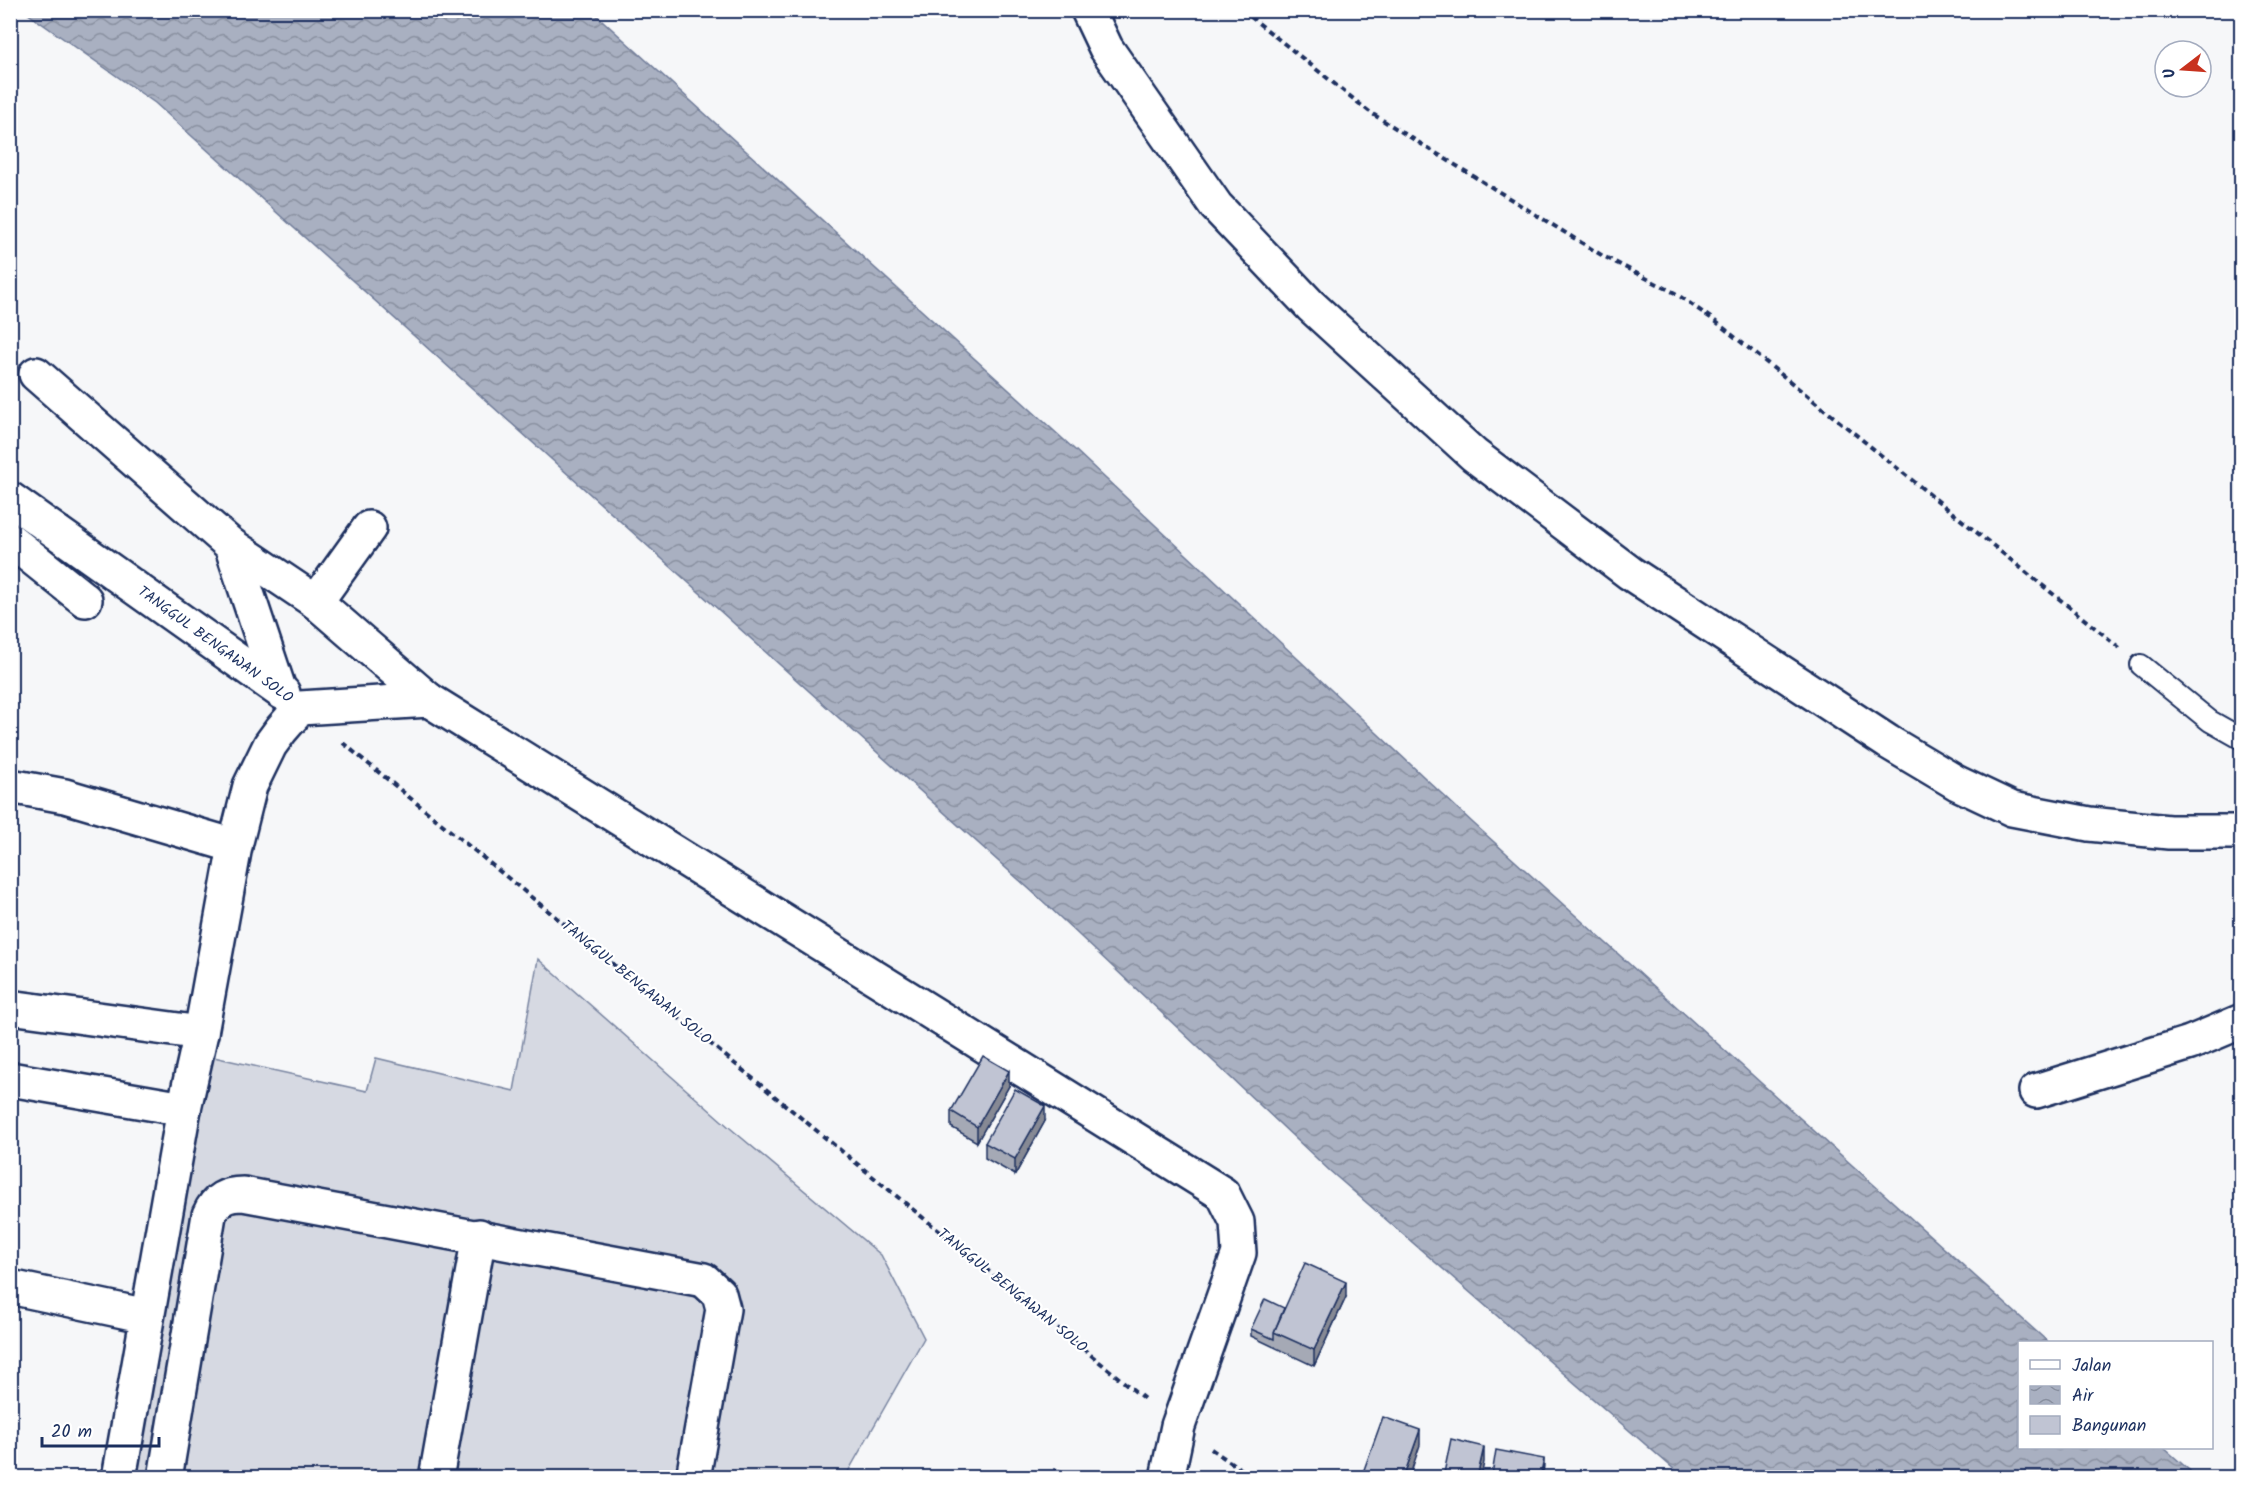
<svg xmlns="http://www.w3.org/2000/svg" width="2252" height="1488" font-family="Kalam,sans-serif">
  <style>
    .grass { fill: #d6d9e2; stroke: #7884a0; stroke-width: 1.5 }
    .water { fill: url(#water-waves); stroke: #707c99; stroke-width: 1.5 }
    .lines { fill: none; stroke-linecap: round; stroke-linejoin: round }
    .lane-casing { stroke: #1b2f5e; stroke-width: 24 }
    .street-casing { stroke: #1b2f5e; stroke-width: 38 }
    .path { stroke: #1b2f5e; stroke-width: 4; stroke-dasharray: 6 4.5; stroke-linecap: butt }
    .lane { stroke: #fff; stroke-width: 20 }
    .street { stroke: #fff; stroke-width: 33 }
    .wall { fill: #a5a9b5; stroke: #1b2f5e; stroke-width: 1.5 }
    .shaded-wall { fill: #868994; stroke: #1b2f5e; stroke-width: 1.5 }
    .building { fill: #c0c4d3; stroke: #1b2f5e; stroke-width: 1.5 }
    .labels { text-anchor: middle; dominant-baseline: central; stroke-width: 4.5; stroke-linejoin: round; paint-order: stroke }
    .street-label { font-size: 15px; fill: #1b2f5e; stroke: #fff }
  </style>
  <defs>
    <pattern id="water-waves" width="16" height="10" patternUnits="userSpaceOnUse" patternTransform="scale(1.5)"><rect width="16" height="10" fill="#a9b0c1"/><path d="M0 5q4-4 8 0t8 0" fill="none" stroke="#8990a0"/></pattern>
  </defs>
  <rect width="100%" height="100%" fill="#f6f7f9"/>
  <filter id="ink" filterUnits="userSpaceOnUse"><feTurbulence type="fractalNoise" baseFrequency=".0167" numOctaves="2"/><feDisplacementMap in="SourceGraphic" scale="12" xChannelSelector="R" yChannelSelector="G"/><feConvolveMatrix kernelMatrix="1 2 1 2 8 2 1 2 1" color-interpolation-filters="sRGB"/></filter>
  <g filter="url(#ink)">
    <path class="grass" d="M538 959 730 1128 881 1255 924 1338 845 1477 137 1478 209 1056 367 1091 376 1058 514 1091Z"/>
    <path class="water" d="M24 11H592L1074 449 1473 823 2048 1342H2020V1448H2164L2197 1477H1683L1330 1171 1047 905 155 103Z"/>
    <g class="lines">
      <defs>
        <path id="lane" d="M2141 665 2210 721 2242 739"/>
        <g id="street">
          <path d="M1088 10 1106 48 1216 206 1311 306 1474 455 1630 573 1888 742 1957 783 2012 809 2089 824 2169 832H2242"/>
          <path d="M36 374 231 545 279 689"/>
          <path d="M10 499 283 693"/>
          <path d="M10 540 85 600"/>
          <path d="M231 545 316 602 369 528"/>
          <path d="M316 602 429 700"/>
          <path d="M10 786 65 796 235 846"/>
          <path d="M10 1007 201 1033"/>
          <path d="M10 1079 184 1109"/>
          <path d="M2036 1091 2190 1043 2242 1021"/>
          <path d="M10 1287 147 1316"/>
          <path d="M119 1478 184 1109 201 1033 235 846 250 786 270 745 281 730 300 708 429 700 1223 1194 1237 1222 1239 1253 1178 1426 1167 1478"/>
          <path d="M165 1478 209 1215C216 1199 226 1194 243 1194L704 1280 719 1294 723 1309 693 1478"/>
          <path d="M436 1478 479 1236"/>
        </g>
      </defs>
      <use href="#lane" class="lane-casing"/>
      <use href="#street" class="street-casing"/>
      <g class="path">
        <path d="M1242 10 1371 113 1603 256 1675 293 1715 321 2120 648"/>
        <path d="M343 743 1147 1401"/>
        <path d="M1211 1449 1254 1478"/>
      </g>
      <use href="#lane" class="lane"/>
      <use href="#street" class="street"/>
    </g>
    <g class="wall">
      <path d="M1009 1086 977 1142 951 1127V1111Z"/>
      <path d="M1045 1121 1015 1175 985 1158V1143Z"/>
      <path d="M1346 1297 1314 1366 1251 1336V1329L1284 1308Z"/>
    </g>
    <g class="shaded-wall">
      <path d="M1009 1071V1086L977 1142V1127Z"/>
      <path d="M1045 1106V1121L1015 1175V1159Z"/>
      <path d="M1346 1282V1297L1314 1366V1350Z"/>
      <path d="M1420 1430V1445L1409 1478H1403Z"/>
      <path d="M1484 1447V1462L1481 1478H1477Z"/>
      <path d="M1544 1459V1466L1542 1478H1540Z"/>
    </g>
    <g class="building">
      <path d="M983 1056 1009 1071 977 1127 951 1111Z"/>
      <path d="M1015 1089 1045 1106 1015 1159 985 1143Z"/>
      <path d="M1305 1263 1346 1282 1314 1350 1274 1332Z"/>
      <path d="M1265 1299 1284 1308 1274 1332V1339L1251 1329Z"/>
      <path d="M1383 1417 1420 1430 1403 1478H1361Z"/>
      <path d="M1451 1439 1484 1447 1477 1478H1443Z"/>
      <path d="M1496 1450 1544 1459 1540 1478H1503L1492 1475Z"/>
      <path d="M1055 1469 1090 1478H1053Z"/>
      <path d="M1490 1475 1503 1478H1490Z"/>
    </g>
  </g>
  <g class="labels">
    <g class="street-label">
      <text transform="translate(215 645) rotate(36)">TANGGUL BENGAWAN SOLO</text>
      <text transform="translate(636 983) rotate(39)">TANGGUL BENGAWAN SOLO</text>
      <text transform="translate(1012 1291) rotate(39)">TANGGUL BENGAWAN SOLO</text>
    </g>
  </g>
  <rect width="2252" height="1488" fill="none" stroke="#fff" stroke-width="36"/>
  <rect x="18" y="18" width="2216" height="1452" fill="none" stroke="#1b2f5e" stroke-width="2" filter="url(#ink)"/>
  <rect x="2018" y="1341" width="195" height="108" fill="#ffffff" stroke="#a4acbf" stroke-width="1.5"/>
  <rect x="2030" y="1360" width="30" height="9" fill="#ffffff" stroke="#a4acbf" stroke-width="1.5"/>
  <text x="2072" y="1371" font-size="18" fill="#1b2f5e">Jalan</text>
  <rect x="2030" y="1386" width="30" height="18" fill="url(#water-waves)" stroke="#a4acbf" stroke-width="1.5"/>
  <text x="2072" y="1401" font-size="18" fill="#1b2f5e">Air</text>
  <rect x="2030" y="1416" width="30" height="18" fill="#c0c4d3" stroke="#a4acbf" stroke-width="1.5"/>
  <text x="2072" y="1431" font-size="18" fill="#1b2f5e">Bangunan</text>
  <g transform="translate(2183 69) rotate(253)"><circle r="28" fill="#ffffff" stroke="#a4acbf" stroke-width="1.5"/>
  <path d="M0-4.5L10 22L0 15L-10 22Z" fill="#c8321e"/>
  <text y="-9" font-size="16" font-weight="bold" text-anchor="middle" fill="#1b2f5e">U</text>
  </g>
  <path d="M42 1437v9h117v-9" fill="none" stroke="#1b2f5e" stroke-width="3"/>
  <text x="51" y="1437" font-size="18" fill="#1b2f5e" stroke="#ffffff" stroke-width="4.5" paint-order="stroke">20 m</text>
</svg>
